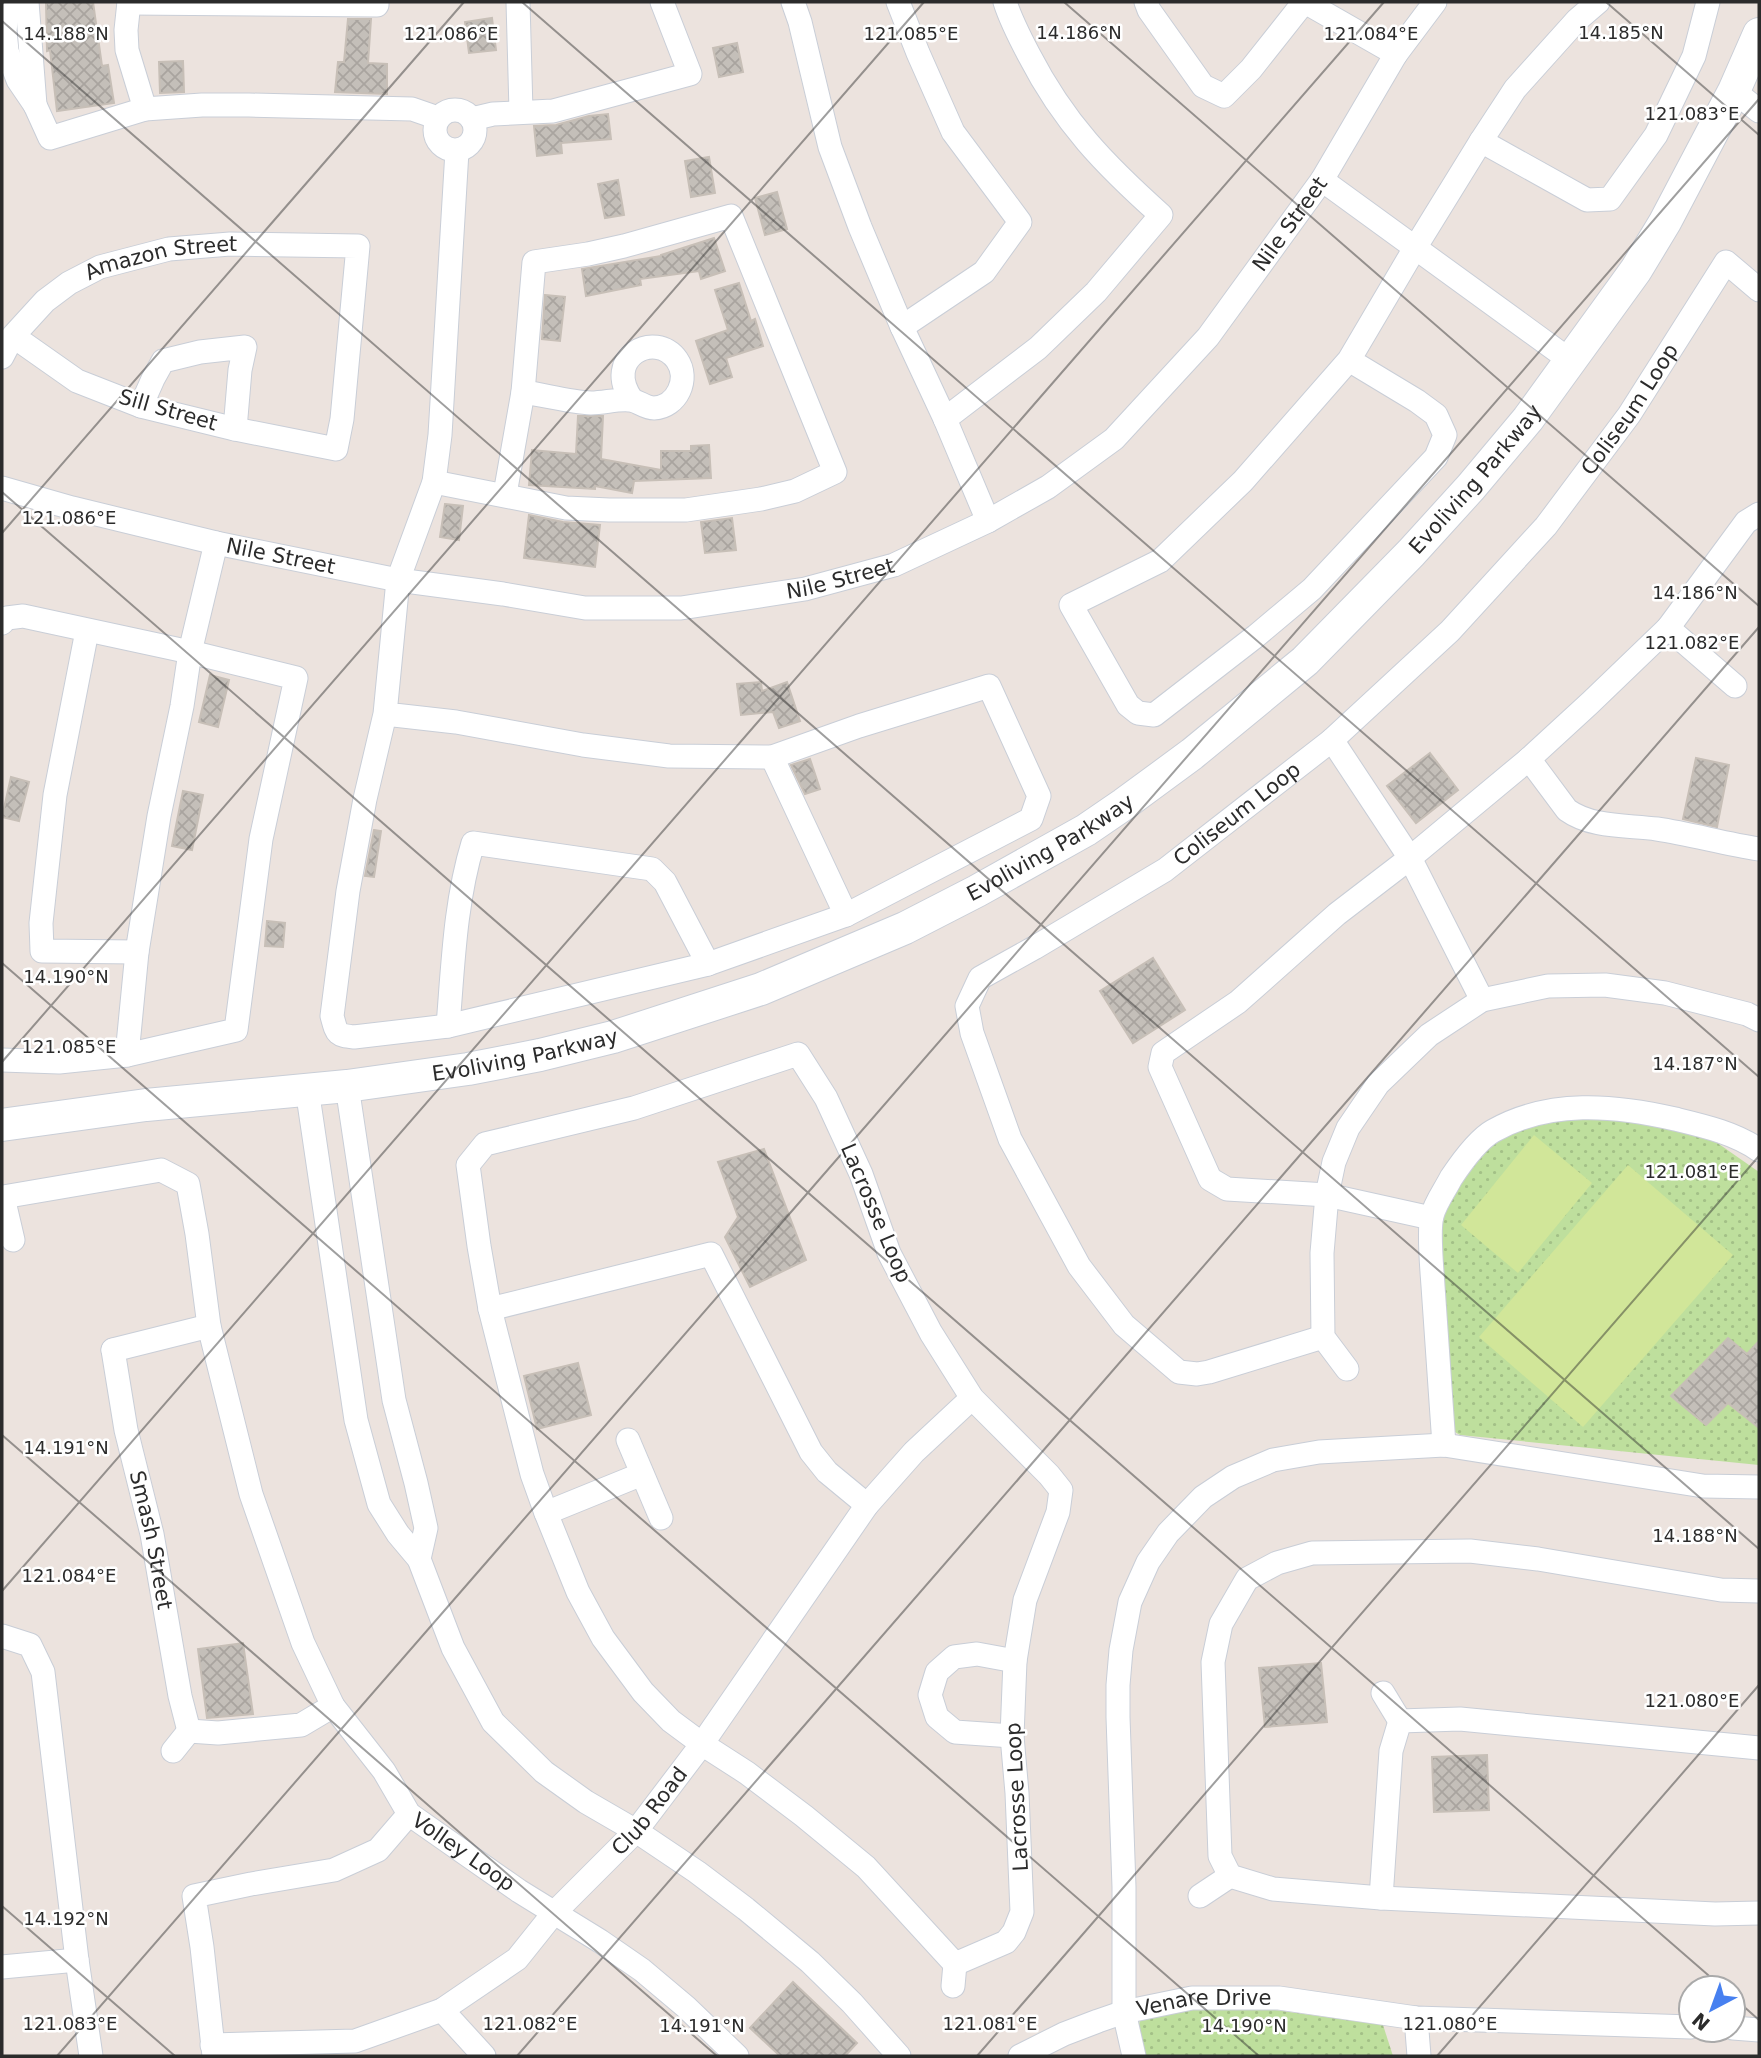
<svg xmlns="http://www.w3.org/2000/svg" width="1761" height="2058" font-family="'DejaVu Sans',sans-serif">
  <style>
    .grass { fill: url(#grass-dots) }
    .pitch { fill: #d1e699 }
    .building { fill: url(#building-cross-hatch); stroke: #c7bfb7; stroke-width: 2 }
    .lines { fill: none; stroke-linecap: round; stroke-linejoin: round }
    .street-casing { stroke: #c9ced7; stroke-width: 25 }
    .secondary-casing { stroke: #c9ced7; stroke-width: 34 }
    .street { stroke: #fff; stroke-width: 23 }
    .secondary { stroke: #fff; stroke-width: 32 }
    .ticks { fill: none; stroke: #2b2b2b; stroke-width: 2; stroke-opacity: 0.45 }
    .labels { text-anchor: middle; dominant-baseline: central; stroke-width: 5; stroke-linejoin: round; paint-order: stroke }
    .street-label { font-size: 21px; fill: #2b2b2b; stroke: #fff }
    .ticks-label { font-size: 18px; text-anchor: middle; fill: #2b2b2b; stroke: #fff; stroke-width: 5; stroke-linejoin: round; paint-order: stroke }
  </style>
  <defs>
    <pattern id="grass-dots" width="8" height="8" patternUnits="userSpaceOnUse" patternTransform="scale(1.75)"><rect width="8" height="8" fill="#bedf9d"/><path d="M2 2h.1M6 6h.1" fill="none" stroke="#a3c087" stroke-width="1.8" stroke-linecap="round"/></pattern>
    <pattern id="building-cross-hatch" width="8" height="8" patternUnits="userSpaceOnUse" patternTransform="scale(1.75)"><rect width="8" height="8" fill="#c4bfb9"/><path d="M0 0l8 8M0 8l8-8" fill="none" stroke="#a9a49f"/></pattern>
  </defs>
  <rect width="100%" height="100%" fill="#ece3de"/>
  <g class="grass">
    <path d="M1580 1112 1637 1118 1716 1142 1759 1172V1465L1460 1435 1450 1429 1436 1219 1467 1165 1496 1137Z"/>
    <path d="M1189 2008 1275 2010 1383 2025 1393 2056H1143L1137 2039 1140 2019Z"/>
  </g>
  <g class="pitch">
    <path d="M1534 1135 1592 1183 1518 1273 1461 1225Z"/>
    <path d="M1628 1165 1733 1255 1583 1427 1479 1337Z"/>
  </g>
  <g class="building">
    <path d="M46 2H93L102 66 108 65 114 103 57 111 50 50 47 51Z"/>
    <path d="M492 18 496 50 469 53 465 22Z"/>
    <path d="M348 19H371L368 63 387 64V94L335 92 338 62H344Z"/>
    <path d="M737 43 743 72 719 77 713 48Z"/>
    <path d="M183 61 184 92 160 93 159 62Z"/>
    <path d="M608 114 611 139 561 143 562 153 537 156 534 126 556 125 589 116Z"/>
    <path d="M709 157 715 193 691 197 685 161Z"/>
    <path d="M618 180 624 215 605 218 598 184Z"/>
    <path d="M777 192 787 229 765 235 755 198Z"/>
    <path d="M714 238 725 271 701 279 699 271 640 279 641 285 586 296 582 269 661 256V255Z"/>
    <path d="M739 283 751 321 755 319 763 346 726 358 732 377 710 384 696 341 728 330 715 290Z"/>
    <path d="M545 295 565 297 560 341 542 339Z"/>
    <path d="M578 416H603L601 459 661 470V451H691V446L709 445 711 478 634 481 632 493 595 486V489L529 485 532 450 576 454Z"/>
    <path d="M445 504 463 506 459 540 440 537Z"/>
    <path d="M529 515 563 522 600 525 595 567 524 558Z"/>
    <path d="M732 518 736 550 705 553 701 522Z"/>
    <path d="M210 675 229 680 218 727 199 722Z"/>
    <path d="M761 682 762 691 787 682 800 721 779 728 773 712 741 715 737 684Z"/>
    <path d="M1430 753 1458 790 1416 823 1387 786Z"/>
    <path d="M1696 758 1729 765 1717 827 1683 819Z"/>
    <path d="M810 759 820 789 805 794 791 765Z"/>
    <path d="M11 777 29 782 19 821 2 817Z"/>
    <path d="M183 791 203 795 192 850 172 846Z"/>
    <path d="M374 830 381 831 374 877 365 876Z"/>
    <path d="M267 921 285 923 283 947 265 946Z"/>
    <path d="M1153 958 1185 1010 1133 1043 1100 991Z"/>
    <path d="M764 1149 806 1260 750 1287 725 1237 738 1217 718 1162Z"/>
    <path d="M1728 1338 1747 1354 1759 1341V1428L1728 1403 1706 1425 1671 1396Z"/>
    <path d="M578 1363 591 1415 537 1429 524 1376Z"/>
    <path d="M243 1643 253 1714 207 1718 198 1649Z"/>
    <path d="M1321 1663 1327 1722 1265 1727 1259 1668Z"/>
    <path d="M1487 1755 1489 1810 1434 1812 1432 1757Z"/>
    <path d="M793 1982 857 2043 845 2056H780L750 2028Z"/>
  </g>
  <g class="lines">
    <defs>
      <g id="street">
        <path d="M8 2 5 31 7 51 18 80 35 105 50 138 145 109 202 105H249L412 109 438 118"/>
        <path d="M27 2 35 105"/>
        <path d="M129 2 126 30 127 50 145 109"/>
        <path d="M518 2 521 111"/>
        <path d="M793 2 800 22 830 147 860 227 902 327 945 419 988 521"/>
        <path d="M898 2 918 53 953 132 1020 222 984 272 902 327"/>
        <path d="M1146 2 1149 10 1203 86 1224 96 1251 69 1304 2"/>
        <path d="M1305 2 1396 54"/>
        <path d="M129 3 377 5V2"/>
        <path d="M1734 91 1759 111"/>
        <circle cx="455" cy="130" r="20"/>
        <path d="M472 119 493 114 553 111 690 74 662 2"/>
        <path d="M1481 141 1587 200 1610 199 1656 135 1694 56 1708 2"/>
        <path d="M1322 180 1571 361"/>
        <path id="s1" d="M2 357 13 336 45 301 69 283 100 267 169 249 230 244 358 246 342 419 336 449 235 429 141 406 77 381 13 336"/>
        <path d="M1349 360 1417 401 1436 415 1445 435 1436 457 1312 589 1256 636 1154 715 1138 713 1128 705 1071 605 1160 561 1243 481 1349 360 1415 248 1481 141 1515 89 1577 20 1598 2"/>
        <path d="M523 392C545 395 569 402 591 403 604 403 616 399 629 400 638 400 644 408 654 408 677 407 690 379 677 360 655 329 602 358 632 400"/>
        <path d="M141 406 153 379 163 361 200 352 245 347 240 370 235 429"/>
        <path d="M945 419 1038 348 1096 292 1161 215C1105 165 1064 123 1029 55 1020 38 1011 21 1005 2"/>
        <path d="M434 482 566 508 609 510H686L761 499 795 491 835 472 731 216 624 246 588 254 534 262 523 392 505 494"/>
        <path id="s2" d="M2 488 72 508 216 543 398 580 503 594 585 608H681L805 589 894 565 988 521 1048 487 1114 439 1208 337 1322 180 1396 54 1435 2"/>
        <path d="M2 623 7 618 23 616 190 652 296 678 261 839 236 1030 127 1055 59 1062 2 1060"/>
        <path d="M1668 628 1735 686"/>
        <path d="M87 631 55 795 41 923 42 951 137 952"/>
        <path d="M385 714 456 722 583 745 669 756 772 757 859 726 989 686 1039 796 1031 819 846 915 708 964 448 1026 354 1037C336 1035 337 1034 332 1016L348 891 365 799 385 714 398 580 434 482 440 435 457 151"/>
        <path d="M1332 740 1410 858 1482 1000"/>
        <path d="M772 757 846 915"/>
        <path d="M1529 759 1567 810C1592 828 1627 825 1657 829 1691 834 1725 844 1759 849"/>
        <path d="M448 1026C453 965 455 902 473 843L652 869 665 882 708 964"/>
        <path d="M798 1054 826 1098 861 1174 889 1253 931 1333 972 1398 1049 1475 1061 1490 1058 1512 1025 1600 1015 1661 1012 1736 1017 1793 1022 1912 1014 1932 1006 1942 955 1964 866 1867 804 1816 747 1773 702 1744 671 1721 643 1692 603 1638 578 1592 546 1513 532 1474 490 1309 479 1246 468 1165 485 1144 634 1108Z"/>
        <path d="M127 1055 137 952 159 816 182 706 190 652 216 543"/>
        <path d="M347 1086 394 1400 416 1483 426 1528 419 1559"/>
        <path d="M307 1089 356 1420 379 1504 398 1534 419 1559 453 1648 493 1722 544 1772 586 1802 636 1831 697 1872 746 1909 810 1962 852 2003 899 2056"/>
        <path d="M1431 1218 1327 1195 1227 1189 1210 1179 1160 1067 1163 1053 1238 1002 1337 914 1410 858 1529 759 1590 703 1668 628 1746 522 1759 514"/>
        <path id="s3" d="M13 1240 3 1197 161 1170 188 1184 197 1234 209 1326 251 1494 303 1643 333 1706 384 1771 409 1814 519 1891 600 1941 642 1970 686 2007 737 2056"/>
        <path d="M490 1309 711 1254 811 1452 827 1472 867 1505"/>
        <path id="s4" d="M1323 1337 1209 1372 1197 1374 1179 1372 1124 1325 1079 1266 1010 1139 972 1033 967 1006 980 978 1034 948 1165 870 1332 740 1450 631 1546 526 1629 415 1726 262 1759 290"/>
        <path id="s5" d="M113 1350 126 1430 152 1534 180 1696 189 1731"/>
        <path d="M113 1350 209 1326"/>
        <path d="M1347 1369 1323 1337 1322 1253 1327 1195 1334 1162 1348 1128 1378 1084 1429 1035 1482 1000 1548 986 1605 985 1665 993 1747 1014 1759 1020"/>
        <path d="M628 1440 661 1518"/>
        <path d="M1444 1445C1440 1392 1437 1339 1433 1286 1432 1270 1428 1230 1432 1216 1435 1203 1445 1190 1451 1178 1461 1163 1477 1140 1493 1131 1549 1099 1615 1105 1675 1119 1704 1126 1735 1133 1759 1150"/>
        <path d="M546 1513 642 1474"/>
        <path d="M1759 1591 1721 1590 1538 1559 1470 1551 1312 1553 1277 1563 1247 1579 1221 1624 1213 1662 1220 1856 1230 1876 1273 1889 1381 1898 1715 1914 1759 1913"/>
        <path d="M2 1636 30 1645 43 1672 77 1960 91 2056"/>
        <path d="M1383 1693 1400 1721"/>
        <path d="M189 1731 218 1733 301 1725 333 1706"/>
        <path d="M1012 1736 955 1732 937 1717 930 1695 937 1672 954 1657 977 1654 1015 1661"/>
        <path d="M173 1751 189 1731"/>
        <path d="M1200 1896 1230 1876"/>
        <path d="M1381 1898 1391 1751 1400 1721 1460 1719 1759 1748"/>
        <path d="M2 1967 77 1960"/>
        <path d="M953 1986 955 1964"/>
        <path d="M442 2010 484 2056"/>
        <path d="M1416 2018 1419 2056"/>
        <path d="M1733 2028 1759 2030"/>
        <path id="s6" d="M212 2045 355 2041 442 2010 517 1959 553 1914 636 1831 702 1744 867 1505 914 1452 972 1398"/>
        <path d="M214 2056 202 1947 194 1896 251 1884 334 1870 378 1850 409 1814"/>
        <path id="s7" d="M1020 2056 1064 2034 1098 2021 1124 2012 1192 1998H1279L1416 2018 1691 2027"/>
        <path d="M1134 2056 1124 2012V1887L1118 1717V1685L1121 1650 1130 1602 1148 1562 1168 1533 1203 1497 1233 1477 1273 1460 1319 1452 1444 1445 1703 1486 1759 1487"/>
      </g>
      <g id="secondary">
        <path id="s8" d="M2 1125 146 1105 347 1086 468 1069 540 1055 613 1037 761 989 905 928 977 891 1086 830 1124 804 1192 754 1305 661 1411 553 1471 487 1528 419 1636 270 1665 222 1734 91 1759 34"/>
      </g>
    </defs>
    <use href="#street" class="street-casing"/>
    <use href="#secondary" class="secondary-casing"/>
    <use href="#street" class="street"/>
    <use href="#secondary" class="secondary"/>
  </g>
  <path class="ticks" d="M522 2 1759 1077M1064 2 1759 606M1606 2 1759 135M2 4 4 2M2 21 1759 1549M2 492 1723 1988M2 533 464 2M2 963 1259 2056M2 1062 924 2M2 1435 717 2056M2 1591 1384 2M2 1906 175 2056M1733 1997 1759 2020M57 2056 1759 99M517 2056 1759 627M977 2056 1759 1156M1437 2056 1759 1685"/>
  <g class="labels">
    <g class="street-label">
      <text stroke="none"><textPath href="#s2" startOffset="1442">Nile Street</textPath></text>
      <text stroke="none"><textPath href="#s1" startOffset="198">Amazon Street</textPath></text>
      <text stroke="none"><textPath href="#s4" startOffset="1484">Coliseum Loop</textPath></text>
      <text transform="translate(168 410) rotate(16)">Sill Street</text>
      <text stroke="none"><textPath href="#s8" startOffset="1662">Evoliving Parkway</textPath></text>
      <text stroke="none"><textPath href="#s2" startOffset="287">Nile Street</textPath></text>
      <text stroke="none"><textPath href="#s2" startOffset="854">Nile Street</textPath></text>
      <text stroke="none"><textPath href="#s4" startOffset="917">Coliseum Loop</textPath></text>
      <text stroke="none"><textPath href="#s8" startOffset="1096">Evoliving Parkway</textPath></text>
      <text stroke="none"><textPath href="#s8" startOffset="528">Evoliving Parkway</textPath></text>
      <text transform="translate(876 1213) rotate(67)">Lacrosse Loop</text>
      <text stroke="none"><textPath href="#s5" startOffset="194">Smash Street</textPath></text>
      <text transform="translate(1017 1797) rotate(-93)">Lacrosse Loop</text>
      <text stroke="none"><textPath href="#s6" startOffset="525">Club Road</textPath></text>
      <text stroke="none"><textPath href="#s3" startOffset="978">Volley Loop</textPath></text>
      <text stroke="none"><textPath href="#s7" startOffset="194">Venare Drive</textPath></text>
    </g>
  </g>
  <g class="ticks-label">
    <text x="1079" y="39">14.186°N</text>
    <text x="1621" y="39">14.185°N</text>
    <text x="66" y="40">14.188°N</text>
    <text x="451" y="40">121.086°E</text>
    <text x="911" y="40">121.085°E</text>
    <text x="1371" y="40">121.084°E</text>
    <text x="1692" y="120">121.083°E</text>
    <text x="69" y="524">121.086°E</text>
    <text x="1695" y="599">14.186°N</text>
    <text x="1692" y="649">121.082°E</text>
    <text x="66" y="983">14.190°N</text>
    <text x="69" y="1053">121.085°E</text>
    <text x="1695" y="1070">14.187°N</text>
    <text x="1692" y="1178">121.081°E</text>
    <text x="66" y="1454">14.191°N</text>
    <text x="1695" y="1542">14.188°N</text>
    <text x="69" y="1582">121.084°E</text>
    <text x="1692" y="1707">121.080°E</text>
    <text x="66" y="1925">14.192°N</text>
    <text x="70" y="2030">121.083°E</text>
    <text x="530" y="2030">121.082°E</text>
    <text x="990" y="2030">121.081°E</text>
    <text x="1450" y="2030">121.080°E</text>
    <text x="702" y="2032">14.191°N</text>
    <text x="1244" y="2032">14.190°N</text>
  </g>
  <rect width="1761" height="2058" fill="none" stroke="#2b2b2b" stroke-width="7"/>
  <g transform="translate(1712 2009) rotate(221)"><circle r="33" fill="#ffffff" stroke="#aaaaaa" stroke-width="2"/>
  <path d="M0-5L12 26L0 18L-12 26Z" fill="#4780f0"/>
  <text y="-10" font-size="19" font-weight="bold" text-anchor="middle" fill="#2b2b2b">N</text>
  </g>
</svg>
